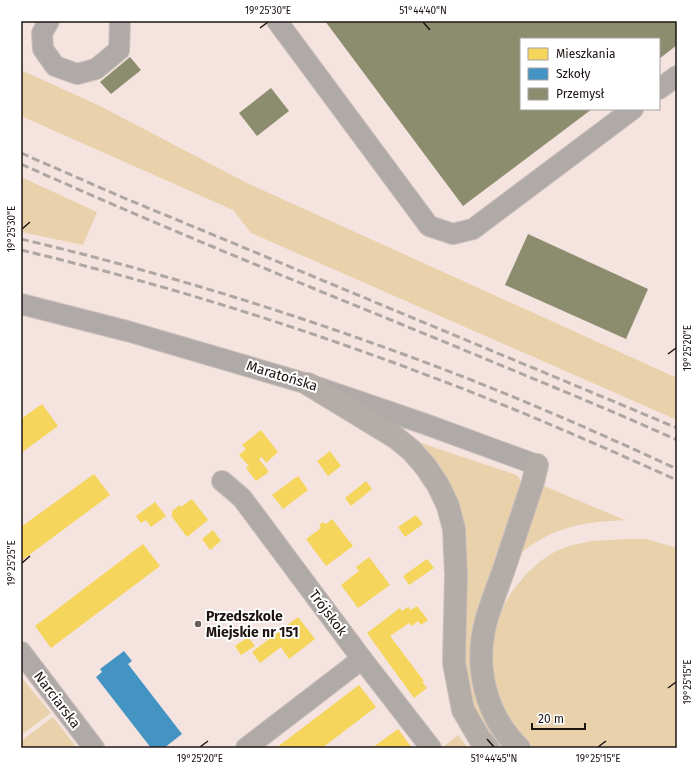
<svg xmlns="http://www.w3.org/2000/svg" width="698" height="769" font-family="'Fira Sans',sans-serif">
  <style>
    .green { fill: #e9d2ab }
    .homes { fill: #f6d55c }
    .schools { fill: #4393c3 }
    .industry { fill: #8c8c6e }
    .lines { fill: none; stroke-linecap: round; stroke-linejoin: round }
    .minor-casing { stroke: #ccbfbb; stroke-width: 22 }
    .major-casing { stroke: #ccbfbb; stroke-width: 24 }
    .minor { stroke: #afaaa7; stroke-width: 20 }
    .major { stroke: #b4aca7; stroke-width: 22 }
    .rail { stroke: #aea6a2; stroke-width: 3; stroke-dasharray: 8 4; stroke-linecap: butt }
    .ticks { fill: none; stroke: #1e1412; stroke-width: 1.5 }
    .poi-dot { fill: #695c59; stroke: #fff; stroke-width: 1.5 }
    .labels { text-anchor: middle; dominant-baseline: central; stroke-width: 4; stroke-linejoin: round; paint-order: stroke }
    .street-label { font-size: 14px; fill: #1e1412; stroke: #fff }
    .poi-label { font-size: 14px; font-weight: bold; fill: #1e1412; stroke: #fff; text-anchor: start }
    .neatline { fill: none; stroke: #1e1412; stroke-width: 1.5 }
    .ticks-label { font-size: 10px; text-anchor: middle; fill: #1e1412 }
  </style>
  <rect width="100%" height="100%" fill="#f4e3de"/>
  <g class="green">
    <path d="M21 70 100 106 247 183 677 378V420L251 233 233 210 21 116Z"/>
    <path d="M21 177 97 212 83 245 21 232Z"/>
    <path d="M418 442 514 474 518 476 522 483 495 563 484 590 474 625 489 724 502 748H500L487 734 469 701 463 656 467 569V546L463 523 443 473 429 453Z"/>
    <path d="M544 486 625 520C585 522 553 526 520 554Z"/>
    <path d="M625 539H646L677 548V748H534L523 739 507 718 492 681V638L501 610 511 593 526 574 542 560 556 551 569 546 592 541Z"/>
    <path d="M21 677 51 713 21 735Z"/>
    <path d="M53 717 77 748H21V741Z"/>
    <path d="M458 735 468 748H446L444 746Z"/>
  </g>
  <g class="homes">
    <path d="M42 404 58 426 21 453V419Z"/>
    <path d="M261 430 278 452 266 463 262 457 259 459 269 472 256 481 246 468 249 466 239 455 246 449 242 445Z"/>
    <path d="M330 451 341 466 328 476 317 461Z"/>
    <path d="M94 474 110 495 21 561V527Z"/>
    <path d="M298 476 308 490 283 509 272 495Z"/>
    <path d="M366 481 372 489 351 506 345 498Z"/>
    <path d="M192 499 208 520 187 537 172 517V511L180 505 181 507Z"/>
    <path d="M155 502 166 516 151 527 146 520 141 523 136 516Z"/>
    <path d="M416 515 423 524 405 537 398 527Z"/>
    <path d="M332 519 353 546 326 566 306 539 321 528 319 525 323 522 326 524Z"/>
    <path d="M213 530 221 541 210 550 202 539Z"/>
    <path d="M143 544 160 566 51 648 35 626Z"/>
    <path d="M369 557 390 585 358 608 341 585 359 571 356 567Z"/>
    <path d="M427 559 434 568 409 585 403 576Z"/>
    <path d="M417 606 428 620 421 625 418 621 412 626 409 623 390 636 424 681 422 682 427 688 414 698 367 633 400 608 402 611 408 607 411 610Z"/>
    <path d="M298 617 315 639 289 659 281 647 260 663 252 652Z"/>
    <path d="M248 637 255 646 241 655 235 646Z"/>
    <path d="M359 685 376 707 322 748H276Z"/>
    <path d="M398 729 412 748H372Z"/>
  </g>
  <path class="schools" d="M124 651 132 661 128 664 182 734 164 748H151L96 677 102 672 100 669Z"/>
  <g class="industry">
    <path d="M325 21H677V45L659 59V39H521V109H592L463 206Z"/>
    <path d="M130 57 141 70 111 94 100 82Z"/>
    <path d="M271 88 289 111 257 136 239 113Z"/>
    <path d="M528 234 648 289 626 339 505 285Z"/>
  </g>
  <g class="lines">
    <defs>
      <g id="minor">
        <path d="M49 21 42 33 43 49 55 66 77 74 96 69 119 50 120 21"/>
        <path d="M277 21 429 226 453 234 473 229 633 109"/>
        <path d="M659 89 677 76"/>
        <path d="M21 304 127 331 308 384 425 424 537 465"/>
        <path d="M222 481 242 498 362 659 431 748"/>
        <path d="M21 652 94 748"/>
        <path d="M246 748 362 659"/>
      </g>
      <g id="major">
        <path d="M308 384 395 437 411 450 420 460 426 467 438 485 448 506 454 529 456 575 454 663 463 710 480 739 488 748"/>
        <path d="M519 748C485 715 474 666 486 621 491 604 497 588 503 572 513 542 523 512 533 482L537 465"/>
      </g>
    </defs>
    <use href="#minor" class="minor-casing"/>
    <use href="#major" class="major-casing"/>
    <use href="#minor" class="minor"/>
    <use href="#major" class="major"/>
    <g class="rail">
      <path d="M21 153 124 198 204 231 627 407 677 428"/>
      <path d="M21 164C159 226 300 283 440 340 519 373 599 405 677 440"/>
      <path d="M21 239C161 272 300 315 435 366 517 397 597 432 677 469"/>
      <path d="M21 250C160 283 298 326 432 377 515 408 596 444 677 480"/>
    </g>
  </g>
  <path class="ticks" d="M423 22 430 30M260 28 268 22M22 229 30 222M668 354 676 348M22 563 30 556M668 688 676 682M487 739 494 747M200 747 208 741M598 747 606 741"/>
  <circle class="poi-dot" cx="198" cy="624" r="4"/>
  <g class="labels">
    <g class="street-label">
      <text transform="translate(282 376) rotate(17)">Maratońska</text>
      <text transform="translate(328 613) rotate(53)">Trójskok</text>
      <text transform="translate(57 700) rotate(53)">Narciarska</text>
    </g>
    <g class="poi-label">
      <text x="206" y="616">Przedszkole<tspan x="206" dy="16">Miejskie nr 151</tspan></text>
    </g>
  </g>
  <rect width="698" height="769" fill="none" stroke="#ffffff" stroke-width="44"/>
  <rect x="520" y="38" width="140" height="72" fill="#ffffff" stroke="#a5a1a0"/>
  <rect x="528" y="48" width="20" height="12" fill="#f6d55c" stroke="#a5a1a0"/>
  <text x="556" y="58" font-size="12" fill="#1e1412">Mieszkania</text>
  <rect x="528" y="68" width="20" height="12" fill="#4393c3" stroke="#a5a1a0"/>
  <text x="556" y="78" font-size="12" fill="#1e1412">Szkoły</text>
  <rect x="528" y="88" width="20" height="12" fill="#8c8c6e" stroke="#a5a1a0"/>
  <text x="556" y="98" font-size="12" fill="#1e1412">Przemysł</text>
  <path d="M532 723v6h53v-6" fill="none" stroke="#1e1412" stroke-width="2"/>
  <text x="538" y="723" font-size="12" fill="#1e1412" stroke="#ffffff" stroke-width="3" paint-order="stroke">20 m</text>
  <rect x="22" y="22" width="654" height="725" class="neatline"/>
  <g class="ticks-label">
    <text x="268" y="14">19°25'30"E</text>
    <text x="423" y="14">51°44'40"N</text>
    <text transform="translate(11 229) rotate(-90)" y="4">19°25'30"E</text>
    <text transform="translate(687 348) rotate(-90)" y="4">19°25'20"E</text>
    <text transform="translate(11 563) rotate(-90)" y="4">19°25'25"E</text>
    <text transform="translate(687 682) rotate(-90)" y="4">19°25'15"E</text>
    <text x="200" y="762">19°25'20"E</text>
    <text x="494" y="762">51°44'45"N</text>
    <text x="598" y="762">19°25'15"E</text>
  </g>
</svg>
